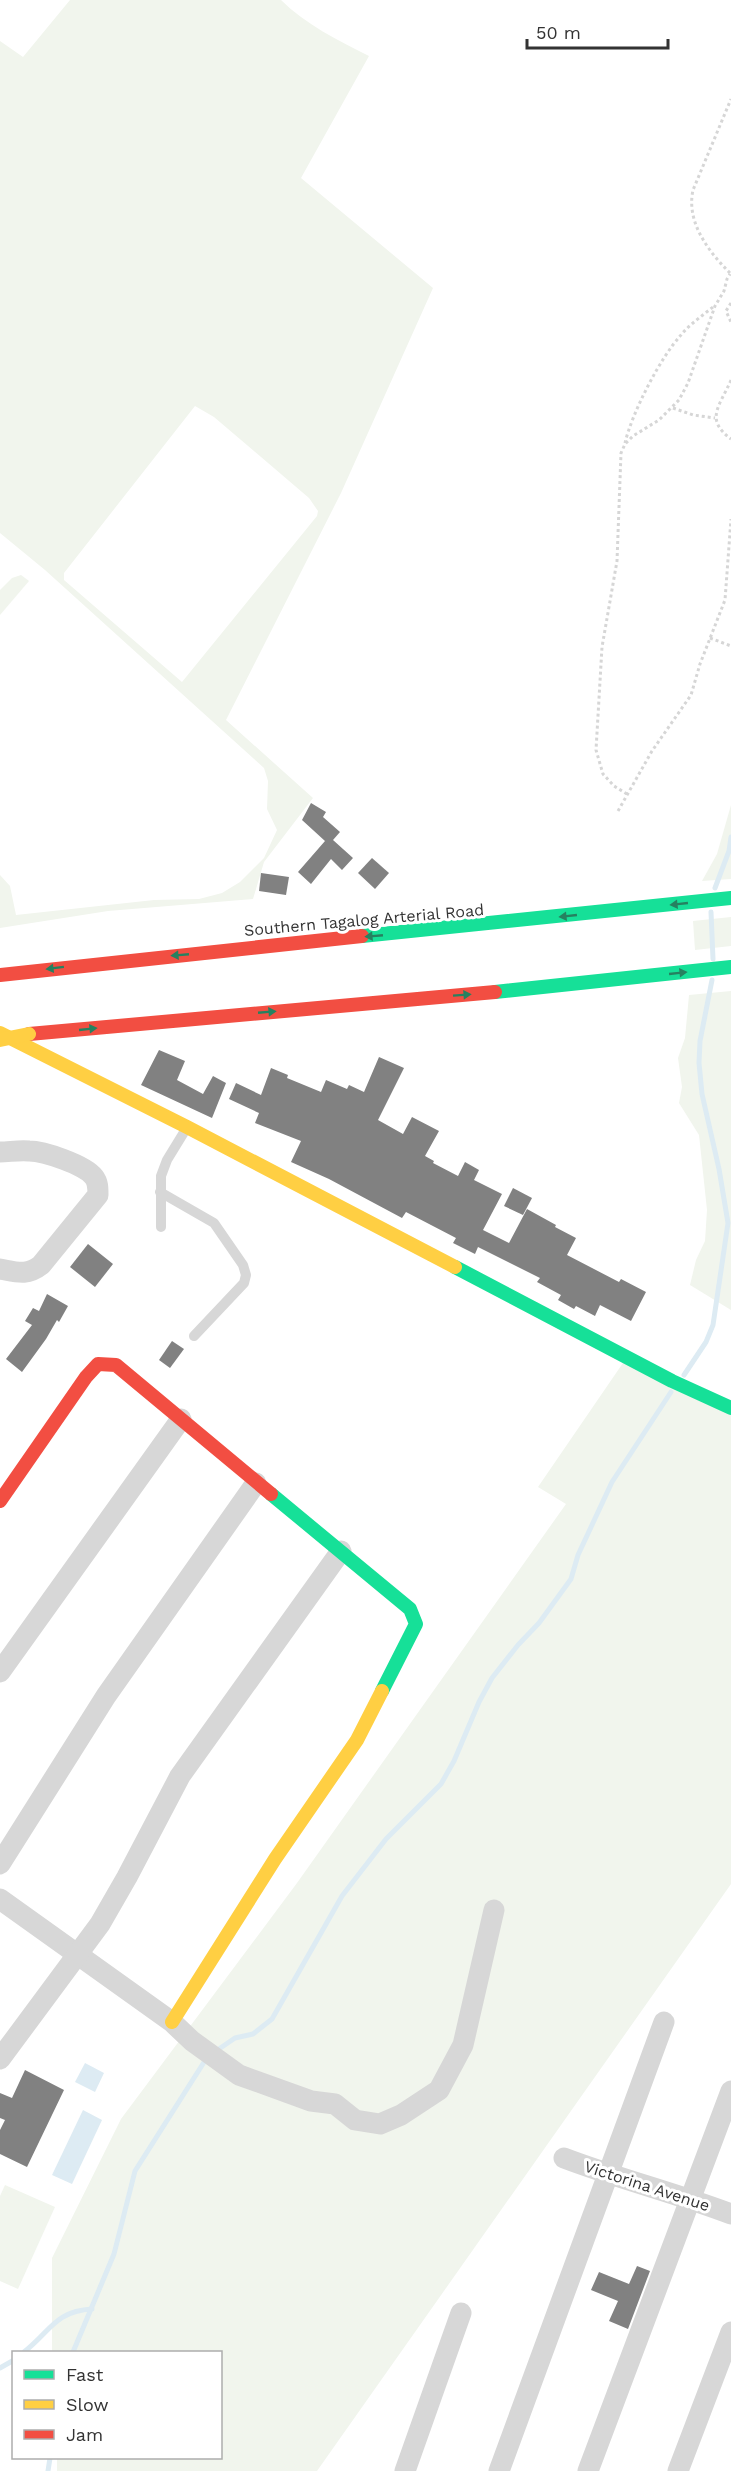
<svg xmlns="http://www.w3.org/2000/svg" width="731" height="2471" font-family="'Work Sans',sans-serif">
  <style>
    .green { fill: #f1f5ed; fill-rule: evenodd }
    .water { fill: #ddebf3 }
    .lines { fill: none; stroke-linecap: round; stroke-linejoin: round }
    .stream { stroke: #ddebf3; stroke-width: 5 }
    .building { fill: #818181 }
    .path { stroke: #d6d6d6; stroke-width: 3; stroke-dasharray: 3 3; stroke-linecap: butt }
    .lane { stroke: #d7d7d7; stroke-width: 10 }
    .street { stroke: #d7d7d7; stroke-width: 21 }
    .fast { stroke: #16e098; stroke-width: 14 }
    .slow { stroke: #ffcf43; stroke-width: 14 }
    .jam { stroke: #f24e42; stroke-width: 14 }
    .slow-bridge { stroke: #ffcf43; stroke-width: 14 }
    .oneway { fill: #268160 }
    .labels { text-anchor: middle; dominant-baseline: central; stroke-width: 6; stroke-linejoin: round; paint-order: stroke }
    .street-label { font-size: 16px; fill: #333; stroke: #fff }
  </style>
  <rect width="100%" height="100%" fill="#fff"/>
  <g class="green">
    <path d="M70 0H281C305 24 339 41 369 56L301 178 433 288 341 493 226 720 313 798 264 862 253 899 108 911 0 928V875L10 886 16 915 154 900 199 899 222 893 240 882 264 858 277 830 267 809 268 781 264 768 45 570 0 533V41L23 57ZM195 406 214 417 309 498 318 511 317 516 182 682 64 580V573Z"/>
    <path d="M21 575 29 581 0 615V590L12 578Z"/>
    <path d="M731 805V879L702 881 717 854Z"/>
    <path d="M731 917V946L695 950 693 921Z"/>
    <path d="M731 991V1310L690 1285 696 1260 705 1241 707 1210 699 1135 679 1103 682 1087 678 1058 685 1038 689 995Z"/>
    <path d="M625 1360 731 1412V1884L317 2471H57V2458H220V2352H52V2258L121 2119 297 1883 566 1504 538 1487Z"/>
    <path d="M5 2185 55 2207 18 2289 0 2281V2196Z"/>
  </g>
  <g class="water">
    <path d="M85 2063 104 2073 95 2092 75 2082Z"/>
    <path d="M83 2110 102 2120 72 2184 52 2175Z"/>
  </g>
  <g class="lines">
    <g class="stream">
      <path d="M715 888 729 851 731 837"/>
      <path d="M711 912 713 959"/>
      <path d="M684 1375 706 1342 713 1325 728 1223 719 1169 702 1094 699 1063 700 1041 712 980"/>
      <path d="M216 2051 235 2038 253 2034 272 2019 342 1896 386 1839 441 1784 454 1761 479 1702 492 1678 518 1645 539 1623 571 1579 578 1555 612 1482 671 1392"/>
      <path d="M24 2352C50 2332 55 2311 92 2309"/>
      <path d="M73 2352 114 2254 135 2171 206 2059"/>
      <path d="M0 2368 14 2360"/>
      <path d="M48 2471 50 2458"/>
    </g>
  </g>
  <g class="building">
    <path d="M311 803 326 812 323 817 340 832 333 840 353 858 342 870 331 859 311 884 298 872 325 841 302 820Z"/>
    <path d="M372 858 389 873 375 889 358 873Z"/>
    <path d="M261 873 289 877 286 895 259 891Z"/>
    <path d="M159 1050 185 1061 177 1080 203 1094 213 1076 226 1083 212 1118 141 1085Z"/>
    <path d="M379 1057 404 1068 378 1120 403 1134 412 1117 439 1131 425 1156 434 1161 433 1163 458 1176 465 1162 479 1170 474 1180 502 1194 483 1230 509 1243 527 1209 556 1225 555 1227 576 1238 567 1255 619 1282 621 1279 646 1292 631 1321 600 1305 595 1316 576 1306 574 1309 558 1300 561 1295 537 1282 540 1278 478 1247 475 1254 453 1243 456 1238 406 1212 402 1218 329 1179 291 1162 301 1141 255 1123 259 1113 229 1099 236 1083 261 1095 271 1068 288 1075 287 1078 321 1092 326 1080 347 1089 349 1085 364 1092Z"/>
    <path d="M513 1188 532 1198 523 1215 504 1206Z"/>
    <path d="M88 1244 113 1264 95 1287 70 1267Z"/>
    <path d="M47 1294 68 1306 59 1322 57 1320 46 1339 22 1372 6 1359 32 1325 25 1321 33 1308 39 1311Z"/>
    <path d="M172 1341 184 1349 170 1368 159 1360Z"/>
    <path d="M25 2070 64 2090 27 2167 0 2154V2130L5 2120 0 2118V2093L12 2098Z"/>
    <path d="M637 2266 650 2271 628 2329 609 2321 618 2301 591 2290 599 2272 629 2284Z"/>
  </g>
  <g class="lines">
    <g class="path">
      <path d="M730 273C708 251 686 222 693 190L731 99"/>
      <path d="M731 303 726 311 731 322"/>
      <path d="M731 380C720 406 704 419 731 439"/>
      <path d="M673 408 693 415 715 418"/>
      <path d="M625 443C632 413 660 358 681 335 690 324 702 316 713 307"/>
      <path d="M710 638 731 646"/>
      <path d="M627 794 614 786 603 774 596 750 602 647 617 561 621 453 625 444 633 436 659 420 679 400 688 383 715 306 724 291 727 279 730 274"/>
      <path d="M618 811 652 751 691 695 700 664 725 600 731 519"/>
    </g>
    <g class="lane">
      <path d="M160 1192 214 1223 243 1265 246 1275 244 1283 194 1336"/>
      <path d="M161 1227V1176L167 1160 186 1129"/>
    </g>
    <g class="street">
      <path d="M0 1152C9 1152 19 1150 29 1151 44 1151 85 1165 94 1177 98 1182 98 1188 98 1195L41 1265C27 1276 17 1272 0 1269"/>
      <path d="M0 1672 181 1419"/>
      <path d="M0 1864 106 1696 256 1483"/>
      <path d="M0 1899 172 2022 192 2041 239 2075 311 2101 335 2104 355 2120 380 2124 401 2115 439 2090 463 2045 494 1910"/>
      <path d="M0 2059 100 1924 127 1877 180 1776 341 1551"/>
      <path d="M564 2158C619 2179 676 2193 731 2214"/>
      <path d="M405 2471 461 2313"/>
      <path d="M499 2471 664 2022"/>
      <path d="M588 2471 731 2091"/>
      <path d="M678 2471 731 2332"/>
    </g>
    <g class="fast">
      <path d="M362 936 731 898"/>
      <path d="M495 992 731 967"/>
      <path d="M455 1267 672 1381 731 1408"/>
      <path d="M271 1494 410 1609 416 1624 382 1691"/>
    </g>
    <g class="slow">
      <path d="M0 1033 187 1127 455 1267"/>
      <path d="M172 2022 275 1859 357 1740 382 1691"/>
    </g>
    <g class="jam">
      <path d="M0 975 362 936"/>
      <path d="M29 1034 495 992"/>
      <path d="M0 1501 86 1377 98 1364 116 1365 271 1494"/>
    </g>
    <path class="slow-bridge" d="M0 1040 29 1034"/>
  </g>
  <defs><path id="oneway-solid" d="M-6-.8H1V-3.2L6.5 0L1 3.2V.8H-6Z" transform="scale(1.5)"/></defs>
  <g class="oneway">
    <use href="#oneway-solid" transform="translate(679 904) rotate(174)"/>
    <use href="#oneway-solid" transform="translate(568 916) rotate(174)"/>
    <use href="#oneway-solid" transform="translate(374 936) rotate(175)"/>
    <use href="#oneway-solid" transform="translate(180 955) rotate(175)"/>
    <use href="#oneway-solid" transform="translate(55 968) rotate(173)"/>
    <use href="#oneway-solid" transform="translate(678 973) rotate(-6)"/>
    <use href="#oneway-solid" transform="translate(462 995) rotate(-4)"/>
    <use href="#oneway-solid" transform="translate(267 1012) rotate(-5)"/>
    <use href="#oneway-solid" transform="translate(88 1029) rotate(-6)"/>
  </g>
  <g class="labels">
    <g class="street-label">
      <text transform="translate(364 920) rotate(-5)">Southern Tagalog Arterial Road</text>
      <text transform="translate(647 2186) rotate(18)">Victorina Avenue</text>
    </g>
  </g>
  <rect x="12" y="2351" width="210" height="108" fill="#ffffff" stroke="#adadad" stroke-width="1.5"/>
  <rect x="24" y="2370" width="30" height="9" fill="#16e098" stroke="#adadad" stroke-width="1.5"/>
  <text x="66" y="2381" font-size="18" fill="#333333">Fast</text>
  <rect x="24" y="2400" width="30" height="9" fill="#ffcf43" stroke="#adadad" stroke-width="1.5"/>
  <text x="66" y="2411" font-size="18" fill="#333333">Slow</text>
  <rect x="24" y="2430" width="30" height="9" fill="#f24e42" stroke="#adadad" stroke-width="1.5"/>
  <text x="66" y="2441" font-size="18" fill="#333333">Jam</text>
  <path d="M527 39v9h141v-9" fill="none" stroke="#333333" stroke-width="3"/>
  <text x="536" y="39" font-size="18" fill="#333333" stroke="#ffffff" stroke-width="4.5" paint-order="stroke">50 m</text>
</svg>
